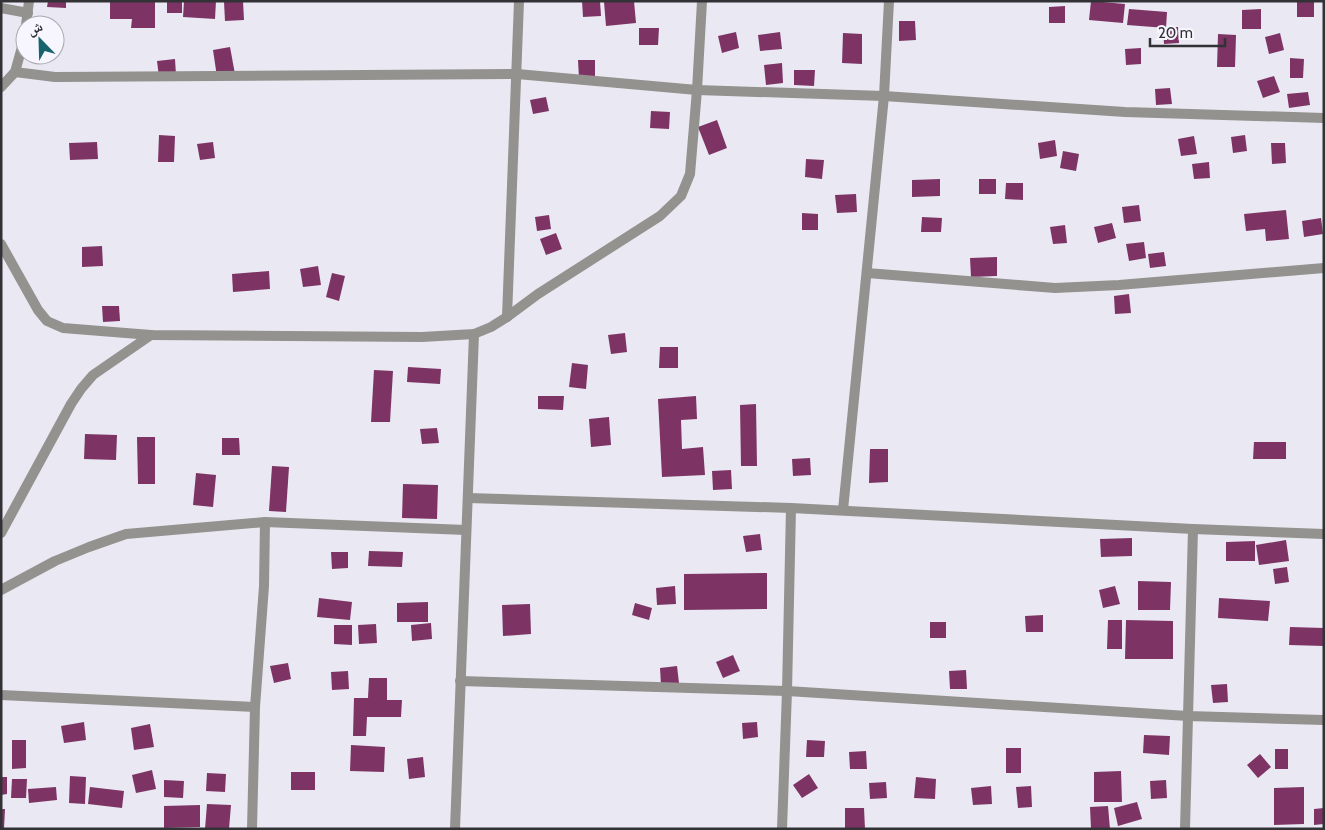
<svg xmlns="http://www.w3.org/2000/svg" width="1325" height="830" font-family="Cabin,'Noto Naskh Arabic',sans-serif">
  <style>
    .building { fill: #7d3465 }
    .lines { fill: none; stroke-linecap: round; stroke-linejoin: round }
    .minor { stroke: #94928e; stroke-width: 10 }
  </style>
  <rect width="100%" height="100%" fill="#eae9f3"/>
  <g class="building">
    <path d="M48 1H66V8L47 7Z"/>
    <path d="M110 1H155V28H131L132 19H110Z"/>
    <rect x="167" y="1" width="15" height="12"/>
    <path d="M184 1H216L215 19 183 17Z"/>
    <path d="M243 1 244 20 225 21 224 2Z"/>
    <path d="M582 1H600L601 16 583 17Z"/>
    <path d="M634 1 636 23 606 26 604 2Z"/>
    <path d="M1091 1 1125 4 1123 23 1089 20Z"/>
    <rect x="1297" y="1" width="17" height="16"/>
    <path d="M1065 6V23H1049V7Z"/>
    <path d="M1129 9 1167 12 1166 28 1127 25Z"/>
    <path d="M1261 9V29H1242V10Z"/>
    <path d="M899 21H915L916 40 899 41Z"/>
    <path d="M1178 27 1179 43 1164 44 1163 28Z"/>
    <path d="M639 28H659L658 45H639Z"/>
    <path d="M736 32 739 48 722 53 718 36Z"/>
    <path d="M780 32 782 49 760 51 758 35Z"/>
    <path d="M843 33 862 34V64L842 63Z"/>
    <path d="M1280 33 1284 50 1269 54 1265 37Z"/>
    <path d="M1218 34 1236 35 1235 67H1217Z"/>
    <path d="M230 47 235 74 217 77 213 50Z"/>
    <path d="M1141 48V64L1126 65 1125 49Z"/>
    <path d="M1290 58 1304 59 1303 78H1290Z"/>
    <path d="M175 59 176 75 159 77 157 61Z"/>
    <path d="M578 60H595V78L579 79Z"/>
    <path d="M782 63 783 83 766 85 764 65Z"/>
    <path d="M794 70H815L814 86 794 85Z"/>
    <path d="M1274 76 1280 92 1263 98 1257 81Z"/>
    <path d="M1170 88 1172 104 1156 105 1155 89Z"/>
    <path d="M1308 92 1310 105 1289 108 1287 94Z"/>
    <path d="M546 97 549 111 533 114 530 100Z"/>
    <path d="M651 111 670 112 669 129 650 128Z"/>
    <path d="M717 120 727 148 709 155 698 127Z"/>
    <path d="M159 135 175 136 174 162H158Z"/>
    <path d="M1245 135 1247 151 1233 153 1231 137Z"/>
    <path d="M1194 136 1197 154 1181 156 1178 139Z"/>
    <path d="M1055 140 1057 156 1040 159 1038 143Z"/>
    <path d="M97 142 98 159 70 160 69 143Z"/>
    <path d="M213 142 215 158 200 160 197 144Z"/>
    <path d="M1271 143H1285L1286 163 1272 164Z"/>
    <path d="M1063 151 1079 154 1076 171 1060 168Z"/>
    <path d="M806 159 824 160 822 179 805 177Z"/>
    <path d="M1209 162 1210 178 1194 179 1192 164Z"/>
    <path d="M940 179V196L912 197V180Z"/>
    <rect x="979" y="179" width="17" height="15"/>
    <path d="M1006 183H1023V200L1005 199Z"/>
    <path d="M856 194 857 212 837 213 835 195Z"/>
    <path d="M1139 205 1141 221 1124 223 1122 207Z"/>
    <path d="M1286 210 1289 239 1266 241 1265 229 1246 231 1244 214Z"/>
    <path d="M802 213 818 214V230H802Z"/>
    <path d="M549 215 551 229 537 231 535 217Z"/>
    <path d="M922 217 942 218 941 232H921Z"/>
    <path d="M1321 218 1323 234 1304 237 1302 221Z"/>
    <path d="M1112 223 1116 238 1098 243 1094 227Z"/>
    <path d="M1065 225 1067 243 1053 244 1050 227Z"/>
    <path d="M556 233 562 249 546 255 540 239Z"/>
    <path d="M1144 242 1146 258 1129 261 1126 244Z"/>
    <path d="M102 246 103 266 82 267V247Z"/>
    <path d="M1164 252 1166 266 1150 268 1148 254Z"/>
    <path d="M997 257V276L971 277 970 258Z"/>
    <path d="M318 266 321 285 303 287 300 269Z"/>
    <path d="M269 271 270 289 233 292 232 274Z"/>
    <path d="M332 273 345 276 339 301 326 297Z"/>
    <path d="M1129 294 1131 313 1115 314 1114 296Z"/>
    <path d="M102 306H119L120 321 103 322Z"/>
    <path d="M625 333 627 352 611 354 608 335Z"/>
    <path d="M660 347H678V368H659Z"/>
    <path d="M572 363 588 365 586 389 569 387Z"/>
    <path d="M408 367 441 369 440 384 407 382Z"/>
    <path d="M374 370 393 371 390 422H371Z"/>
    <path d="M538 396H564L563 410 538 409Z"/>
    <path d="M696 396 697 419 681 420 682 449 703 447 705 475 662 477 658 399Z"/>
    <path d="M756 404 757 466H741L740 405Z"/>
    <path d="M609 417 611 445 591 447 589 419Z"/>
    <path d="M437 428 439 443 422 444 420 429Z"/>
    <path d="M85 434 117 435 116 460 84 459Z"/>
    <path d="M137 437H155V484H138Z"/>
    <path d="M222 438H239L240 455H222Z"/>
    <path d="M1254 442H1286V459H1253Z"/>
    <path d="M870 449H888V482L869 483Z"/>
    <path d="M810 458 811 475 793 476 792 459Z"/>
    <path d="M272 466 289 467 286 512 269 511Z"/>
    <path d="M731 470 732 489 713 490 712 471Z"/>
    <path d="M196 473 216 475 213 507 193 505Z"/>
    <path d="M403 484 438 485 437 519 402 518Z"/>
    <path d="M760 534 762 550 746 552 743 536Z"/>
    <path d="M1132 538V556L1101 557 1100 539Z"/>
    <path d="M1286 540 1289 561 1259 565 1256 545Z"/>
    <path d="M1255 541V561H1226V542Z"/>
    <path d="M369 551 403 552 402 567 368 566Z"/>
    <path d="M331 552H348V568L332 569Z"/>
    <path d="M1287 567 1289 582 1275 584 1273 569Z"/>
    <path d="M767 573V609L684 610V574Z"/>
    <path d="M1138 581 1171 582 1170 610H1138Z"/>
    <path d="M675 586 676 604 657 605 656 588Z"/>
    <path d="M1115 586 1120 604 1103 608 1099 590Z"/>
    <path d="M319 598 352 602 350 620 317 617Z"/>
    <path d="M1219 598 1270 601 1268 621 1218 618Z"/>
    <path d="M428 602V622H397V603Z"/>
    <path d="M635 603 652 608 649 620 632 615Z"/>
    <path d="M530 604 531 634 503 636 502 605Z"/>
    <path d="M1043 615V632H1026L1025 616Z"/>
    <path d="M1108 620H1122V649H1107Z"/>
    <path d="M1126 620 1173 621V659H1125Z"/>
    <rect x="930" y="622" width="16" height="16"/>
    <path d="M431 623 432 639 412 641 411 625Z"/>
    <path d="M376 624 377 643 359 644 358 625Z"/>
    <path d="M334 625H352V645L334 644Z"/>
    <path d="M1290 627 1324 628V646L1289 645Z"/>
    <path d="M733 655 740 671 723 678 716 662Z"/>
    <path d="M288 663 291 679 274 683 270 666Z"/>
    <path d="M677 666 679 683 661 685 660 668Z"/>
    <path d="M966 670 967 689H950L949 671Z"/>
    <path d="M348 671 349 689 332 690 331 672Z"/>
    <path d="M369 678H387V700H402L401 717H367L366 736H353L354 698H368Z"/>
    <path d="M1227 684 1228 702 1213 703 1211 685Z"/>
    <path d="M84 722 86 740 64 743 61 726Z"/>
    <path d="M757 722 758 737 743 739 742 723Z"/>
    <path d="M150 724 154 747 134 750 131 728Z"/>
    <path d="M1144 735 1170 736 1169 755 1143 753Z"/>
    <path d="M12 740H26V768L12 769Z"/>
    <path d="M807 740 825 741 824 757H806Z"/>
    <path d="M351 745 385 747 384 772 350 771Z"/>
    <rect x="1006" y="748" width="15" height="25"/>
    <rect x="1275" y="749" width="13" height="20"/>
    <path d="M866 751 867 769H850L849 752Z"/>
    <path d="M1260 754 1271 767 1258 778 1247 765Z"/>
    <path d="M423 757 425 777 409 779 407 759Z"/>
    <path d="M152 770 156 789 136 793 132 775Z"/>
    <path d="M1121 771 1122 802H1094V772Z"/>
    <rect x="291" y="772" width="24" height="18"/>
    <path d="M207 773 226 774 225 792 206 791Z"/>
    <path d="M809 774 818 788 802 798 793 785Z"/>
    <path d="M70 776 86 777 85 804 69 803Z"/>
    <path d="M1 777H7V794L1 795Z"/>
    <path d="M916 777 936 779 935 799 914 798Z"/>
    <path d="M12 779H27L26 798H11Z"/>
    <path d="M164 780 184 781 183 798 164 797Z"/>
    <path d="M1166 780 1167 798 1151 799 1150 781Z"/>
    <path d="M886 782 887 798 870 799 869 783Z"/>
    <path d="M991 786 992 804 973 805 971 788Z"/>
    <path d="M1031 786 1032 807 1018 808 1016 787Z"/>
    <path d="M56 787 57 800 29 803 28 789Z"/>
    <path d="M90 787 124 791 122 808 88 804Z"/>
    <path d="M1304 787V824L1274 825V788Z"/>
    <path d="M1137 802 1142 819 1118 826 1114 808Z"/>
    <path d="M207 804 231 805 229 829H205Z"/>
    <path d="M200 805V827L164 828V806Z"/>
    <path d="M1108 806 1110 829H1091L1090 807Z"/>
    <path d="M845 808H864L865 829H845Z"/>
    <path d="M1324 808V824L1314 825V809Z"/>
    <path d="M1 809H5L4 829H1Z"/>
  </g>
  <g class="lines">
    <g class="minor">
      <path d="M1 8 28 13"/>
      <path d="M26 25 29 1"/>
      <path d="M15 72 55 77 517 74 697 90 884 96 1125 112 1324 118"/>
      <path d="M1 87 15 72 25 36"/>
      <path d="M1 244 38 310 47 321 63 328 151 335 422 337 474 334 491 327 507 317 538 294 660 216 681 196 690 174 697 90 702 1"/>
      <path d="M867 273 1055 288 1119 285 1324 268"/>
      <path d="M507 317 519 1"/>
      <path d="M468 498 791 508 1193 529 1324 534"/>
      <path d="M843 510 884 96 889 1"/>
      <path d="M1 533 71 404 81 389 93 375 151 335"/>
      <path d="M1 590 55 561 89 547 126 534 265 522 466 530"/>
      <path d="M460 681 787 691 1188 716 1324 720"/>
      <path d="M1 695 255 707"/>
      <path d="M252 829 255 707 264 586 265 522"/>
      <path d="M455 829 474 334"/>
      <path d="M782 829 787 691 791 508"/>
      <path d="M1185 829 1193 529"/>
    </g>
  </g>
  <rect width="1325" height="830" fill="none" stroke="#323236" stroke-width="5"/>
  <g transform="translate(40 40) rotate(337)"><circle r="24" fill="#f7f6fe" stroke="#a8a8ae"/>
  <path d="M0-4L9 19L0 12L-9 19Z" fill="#17636d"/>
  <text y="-8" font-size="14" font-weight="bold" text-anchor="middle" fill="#323236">ش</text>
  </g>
  <path d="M1150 38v8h75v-8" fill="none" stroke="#323236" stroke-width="2.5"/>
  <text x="1158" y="38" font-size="15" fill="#323236" stroke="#f7f6fe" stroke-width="4" paint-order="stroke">20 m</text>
</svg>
